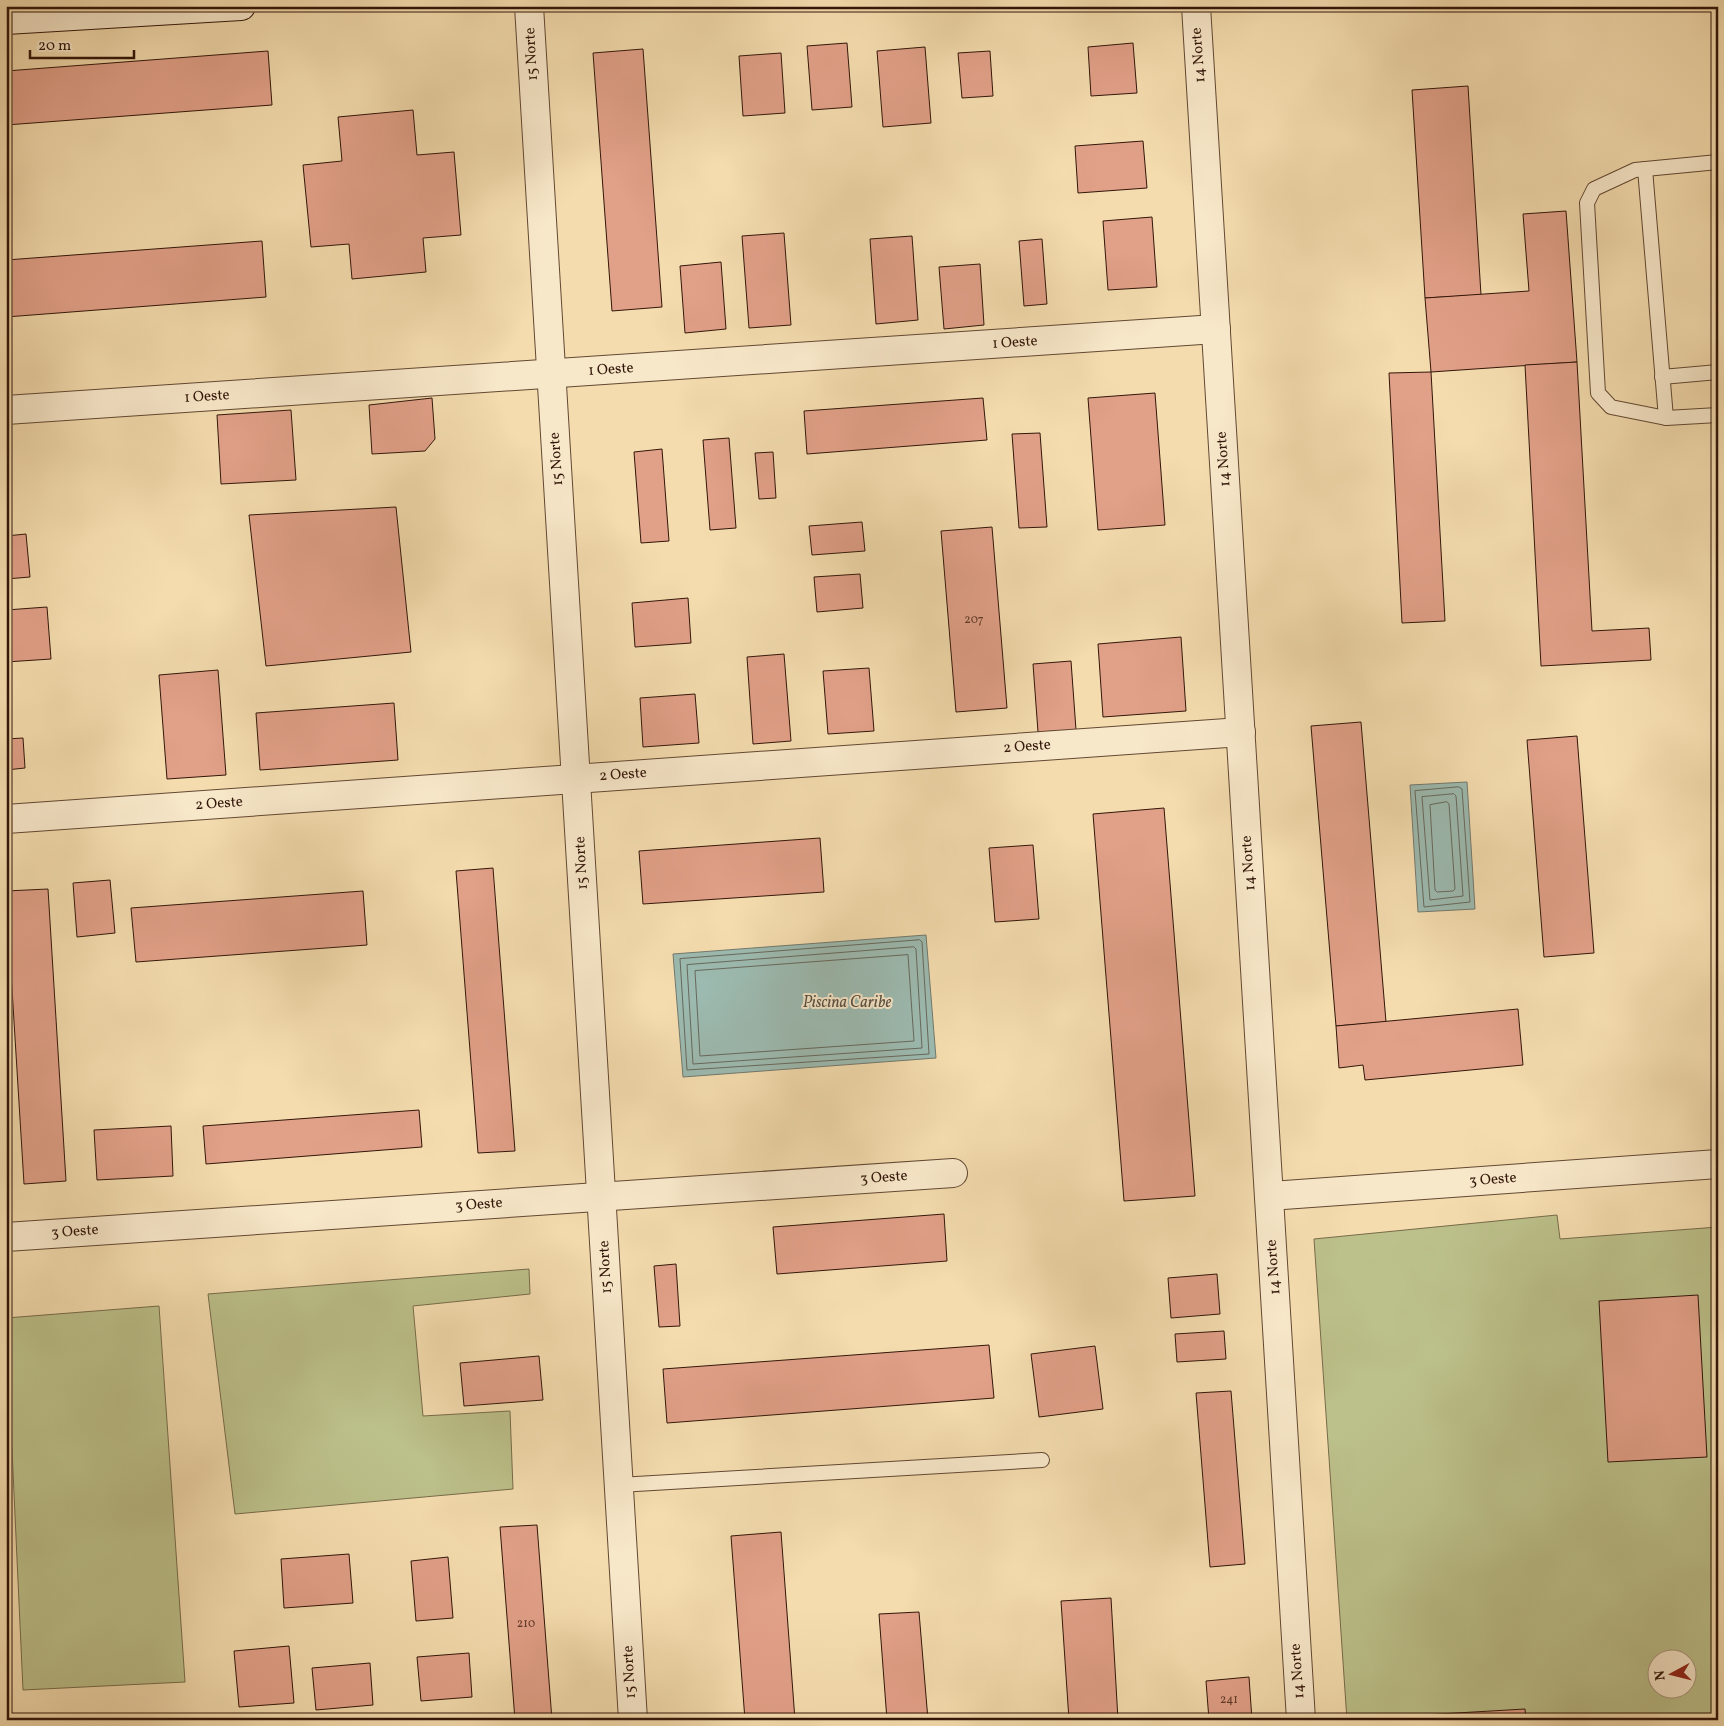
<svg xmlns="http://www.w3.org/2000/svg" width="1724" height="1726" font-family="Vollkorn,serif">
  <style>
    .green { fill: #bcc08a; stroke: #776b4a; fill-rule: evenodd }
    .water { fill: #9cbab0; stroke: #72786d }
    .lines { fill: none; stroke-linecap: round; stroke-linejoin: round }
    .shore { stroke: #67685c; stroke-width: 1 }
    .building { fill: #e1a088; stroke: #321609 }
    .service-casing { stroke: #624832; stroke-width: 16 }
    .minor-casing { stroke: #624832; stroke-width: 30 }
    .secondary-casing { stroke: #321609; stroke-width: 30 }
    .service { stroke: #f8e8ca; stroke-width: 14 }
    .minor { stroke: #f8e8ca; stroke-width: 28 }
    .secondary { stroke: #f8e8ca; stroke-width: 28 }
    .labels { text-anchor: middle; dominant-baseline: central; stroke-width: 4; stroke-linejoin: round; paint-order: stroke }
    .number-label { font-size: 12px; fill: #5e3829 }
    .street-label { font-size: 15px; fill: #321609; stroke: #f8e8ca }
    .water-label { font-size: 16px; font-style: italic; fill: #574f43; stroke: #f8e8ca }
  </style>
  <rect width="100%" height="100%" fill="#f4dcae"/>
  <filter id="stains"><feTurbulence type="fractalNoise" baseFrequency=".004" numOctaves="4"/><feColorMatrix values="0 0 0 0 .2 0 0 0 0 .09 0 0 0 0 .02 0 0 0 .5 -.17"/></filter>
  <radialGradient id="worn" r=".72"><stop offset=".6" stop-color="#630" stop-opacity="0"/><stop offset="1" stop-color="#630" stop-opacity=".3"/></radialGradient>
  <g class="green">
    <path d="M1557 1215 1560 1239 1718 1227V1720H1347L1314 1239ZM1656 1658H1686V1688H1656Z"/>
    <path d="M529 1269 530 1294 413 1306 423 1416 510 1411 513 1489 235 1514 208 1294Z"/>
    <path d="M159 1306 185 1682 23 1690 6 1318Z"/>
  </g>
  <g class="water">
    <path d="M1467 782 1475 909 1418 912 1410 785Z"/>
    <path d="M926 935 936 1058 683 1077 673 954Z"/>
  </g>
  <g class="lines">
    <g class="shore">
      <path d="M1459 787 1462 789 1470 902 1424 907 1415 791Z"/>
      <path d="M1454 794 1456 796 1463 896 1430 900 1422 797Z"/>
      <path d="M1447 802 1449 804 1455 889 1453 891 1437 892 1435 890 1430 805Z"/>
      <path d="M920 940 922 942 929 1054 687 1070 680 959Z"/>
      <path d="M914 947 916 949 922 1048 693 1064 687 965Z"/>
      <path d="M908 955 914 1041 700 1056 695 971Z"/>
    </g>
  </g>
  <g class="building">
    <path d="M847 43 852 107 812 110 807 46Z"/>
    <path d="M1133 43 1137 93 1091 96 1088 47Z"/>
    <path d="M925 47 931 123 883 127 877 51Z"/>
    <path d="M643 49 662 307 612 311 593 53Z"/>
    <path d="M268 51 272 105 6 125V71Z"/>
    <path d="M990 51 993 96 962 98 958 53Z"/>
    <path d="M781 53 785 113 743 116 739 56Z"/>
    <path d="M1468 86 1481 295 1425 298 1412 90Z"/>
    <path d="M413 110 417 155 454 152 461 235 423 238 426 272 352 279 349 244 311 247 303 165 342 161 338 117Z"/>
    <path d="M1143 141 1147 188 1078 193 1075 146Z"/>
    <path d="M1566 211 1577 362 1431 372 1425 298 1529 291 1523 214Z"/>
    <path d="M1152 217 1157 287 1108 290 1103 221Z"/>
    <path d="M784 233 791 325 749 328 742 236Z"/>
    <path d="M912 236 918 320 876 324 870 239Z"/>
    <path d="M1042 239 1047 304 1024 306 1019 241Z"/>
    <path d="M262 241 266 297 6 317V260Z"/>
    <path d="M721 262 726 329 685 333 680 266Z"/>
    <path d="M980 264 984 325 944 329 939 267Z"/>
    <path d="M1577 362 1592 631 1649 628 1651 660 1541 666 1525 365Z"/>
    <path d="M1431 372 1445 621 1402 623 1389 373Z"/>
    <path d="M1155 393 1165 525 1098 530 1088 398Z"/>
    <path d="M432 398 435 439 425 451 372 454 369 405Z"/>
    <path d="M983 398 987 440 807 454 804 411Z"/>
    <path d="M291 410 296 480 221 484 217 415Z"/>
    <path d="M1040 433 1047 527 1019 528 1012 434Z"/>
    <path d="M729 438 736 528 710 530 703 440Z"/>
    <path d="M662 449 669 541 641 543 634 452Z"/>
    <path d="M773 452 776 498 759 499 755 453Z"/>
    <path d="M396 507 411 652 266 666 249 515Z"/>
    <path d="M862 522 865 551 812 555 809 526Z"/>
    <path d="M992 527 1007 708 956 712 941 531Z"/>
    <path d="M26 534 30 577 6 579V536Z"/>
    <path d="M860 574 863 608 817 612 814 577Z"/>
    <path d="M688 598 691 643 635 647 632 603Z"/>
    <path d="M47 607 51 659 6 662V610Z"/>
    <path d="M1181 637 1186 711 1103 717 1098 644Z"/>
    <path d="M784 654 791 741 753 744 747 657Z"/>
    <path d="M1071 661 1076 730 1038 732 1033 664Z"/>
    <path d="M869 668 874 731 828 734 823 671Z"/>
    <path d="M218 670 226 775 167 779 159 675Z"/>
    <path d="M695 694 699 743 643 747 640 698Z"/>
    <path d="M394 703 398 760 260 770 256 713Z"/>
    <path d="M1361 722 1386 1022 1336 1026 1311 726Z"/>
    <path d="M1577 736 1594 953 1544 957 1527 740Z"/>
    <path d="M23 738 25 768 6 770V739Z"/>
    <path d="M1164 808 1195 1196 1124 1201 1093 814Z"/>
    <path d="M820 838 824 892 643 904 639 851Z"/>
    <path d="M1033 845 1039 919 995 922 989 848Z"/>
    <path d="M493 868 515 1151 478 1153 456 871Z"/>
    <path d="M110 880 115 933 77 937 73 883Z"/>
    <path d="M48 889 66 1181 24 1184 6 891Z"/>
    <path d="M363 891 367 945 136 962 131 908Z"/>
    <path d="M1518 1009 1523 1065 1365 1080 1363 1065 1339 1068 1336 1026Z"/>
    <path d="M419 1110 422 1147 206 1164 203 1126Z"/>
    <path d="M171 1126 173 1176 97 1180 94 1130Z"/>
    <path d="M944 1214 947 1261 777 1274 773 1227Z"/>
    <path d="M676 1264 680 1326 659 1327 654 1266Z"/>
    <path d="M1217 1274 1220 1314 1171 1318 1168 1278Z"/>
    <path d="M1698 1295 1707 1457 1608 1462 1599 1301Z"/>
    <path d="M1224 1331 1226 1359 1177 1362 1175 1334Z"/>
    <path d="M989 1345 994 1398 667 1423 663 1369Z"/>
    <path d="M1095 1346 1103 1409 1039 1417 1031 1354Z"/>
    <path d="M539 1356 543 1400 464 1406 460 1363Z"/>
    <path d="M1231 1391 1245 1564 1210 1567 1196 1393Z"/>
    <path d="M537 1525 552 1720H515L500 1527Z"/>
    <path d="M781 1532 795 1720H745L731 1536Z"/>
    <path d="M349 1554 353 1603 284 1608 281 1559Z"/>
    <path d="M448 1557 453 1618 416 1621 411 1561Z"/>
    <path d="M1111 1598 1118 1720H1069L1061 1601Z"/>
    <path d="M919 1612 928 1720H887L879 1614Z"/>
    <path d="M289 1646 294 1703 239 1707 234 1651Z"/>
    <path d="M469 1653 472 1697 421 1701 417 1657Z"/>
    <path d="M370 1663 373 1705 316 1710 312 1668Z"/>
    <path d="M1249 1677 1252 1720H1209L1206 1681Z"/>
    <path d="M1525 1709 1526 1720H1423L1422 1715Z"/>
  </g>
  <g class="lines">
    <defs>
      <g id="service">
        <path d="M1718 162 1635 170 1594 189 1587 203 1598 393 1611 407 1666 418 1718 415"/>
        <path d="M1645 169 1666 418"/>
        <path d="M1662 377 1718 372"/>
        <path d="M619 1485 1042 1460"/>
      </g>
      <g id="minor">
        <path d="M529 6 633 1720"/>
        <path d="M1196 6 1301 1720"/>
        <path d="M6 410 1216 329"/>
        <path d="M6 819 1241 732"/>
        <path d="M1269 1196 1718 1164"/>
        <path d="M6 1237 953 1173"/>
      </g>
      <path id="secondary" d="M6 20 241 6"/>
    </defs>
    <use href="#service" class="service-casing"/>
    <use href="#minor" class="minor-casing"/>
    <use href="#secondary" class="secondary-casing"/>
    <use href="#service" class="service"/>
    <use href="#minor" class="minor"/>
    <use href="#secondary" class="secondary"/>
  </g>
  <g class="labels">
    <g class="number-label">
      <text x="974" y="620">207</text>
      <text x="526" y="1624">210</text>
      <text x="1229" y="1700">241</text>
    </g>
    <g class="street-label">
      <text transform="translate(532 54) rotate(-93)">15 Norte</text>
      <text transform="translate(1199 55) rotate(-94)">14 Norte</text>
      <text transform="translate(1015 343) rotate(-4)">1 Oeste</text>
      <text transform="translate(611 370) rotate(-4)">1 Oeste</text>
      <text transform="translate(207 397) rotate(-4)">1 Oeste</text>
      <text transform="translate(557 459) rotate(-94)">15 Norte</text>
      <text transform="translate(1224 459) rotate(-94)">14 Norte</text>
      <text transform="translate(1027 747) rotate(-4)">2 Oeste</text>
      <text transform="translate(623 775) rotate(-4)">2 Oeste</text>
      <text transform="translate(219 804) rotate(-4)">2 Oeste</text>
      <text transform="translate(582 863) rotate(-93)">15 Norte</text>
      <text transform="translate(1249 863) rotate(-94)">14 Norte</text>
      <text transform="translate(884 1178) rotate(-4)">3 Oeste</text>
      <text transform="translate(1493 1180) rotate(-4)">3 Oeste</text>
      <text transform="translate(479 1205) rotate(-4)">3 Oeste</text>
      <text transform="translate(75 1232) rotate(-4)">3 Oeste</text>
      <text transform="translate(606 1267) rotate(-93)">15 Norte</text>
      <text transform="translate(1274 1267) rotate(-94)">14 Norte</text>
      <text transform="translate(1298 1671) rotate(-94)">14 Norte</text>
      <text transform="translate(630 1672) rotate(-93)">15 Norte</text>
    </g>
    <g class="water-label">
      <text x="847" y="1003">Piscina Caribe</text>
    </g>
  </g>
  <rect width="1724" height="1726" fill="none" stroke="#f4dcae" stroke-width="25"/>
  <rect x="8" y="8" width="1709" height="1711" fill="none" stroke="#321609" stroke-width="2.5"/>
  <rect x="12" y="12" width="1699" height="1701" fill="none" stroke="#321609"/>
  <g transform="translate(1672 1674) rotate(263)"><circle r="24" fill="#f8e8ca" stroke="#a9947d"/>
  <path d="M0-4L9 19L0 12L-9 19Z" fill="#8f2418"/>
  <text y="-8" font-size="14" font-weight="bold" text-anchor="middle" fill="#321609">N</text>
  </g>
  <path d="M30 50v8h104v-8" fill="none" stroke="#321609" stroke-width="2.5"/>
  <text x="38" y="50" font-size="15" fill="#321609" stroke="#f8e8ca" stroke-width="4" paint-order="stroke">20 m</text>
  <rect width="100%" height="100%" filter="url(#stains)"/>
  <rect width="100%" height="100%" fill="url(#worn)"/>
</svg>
